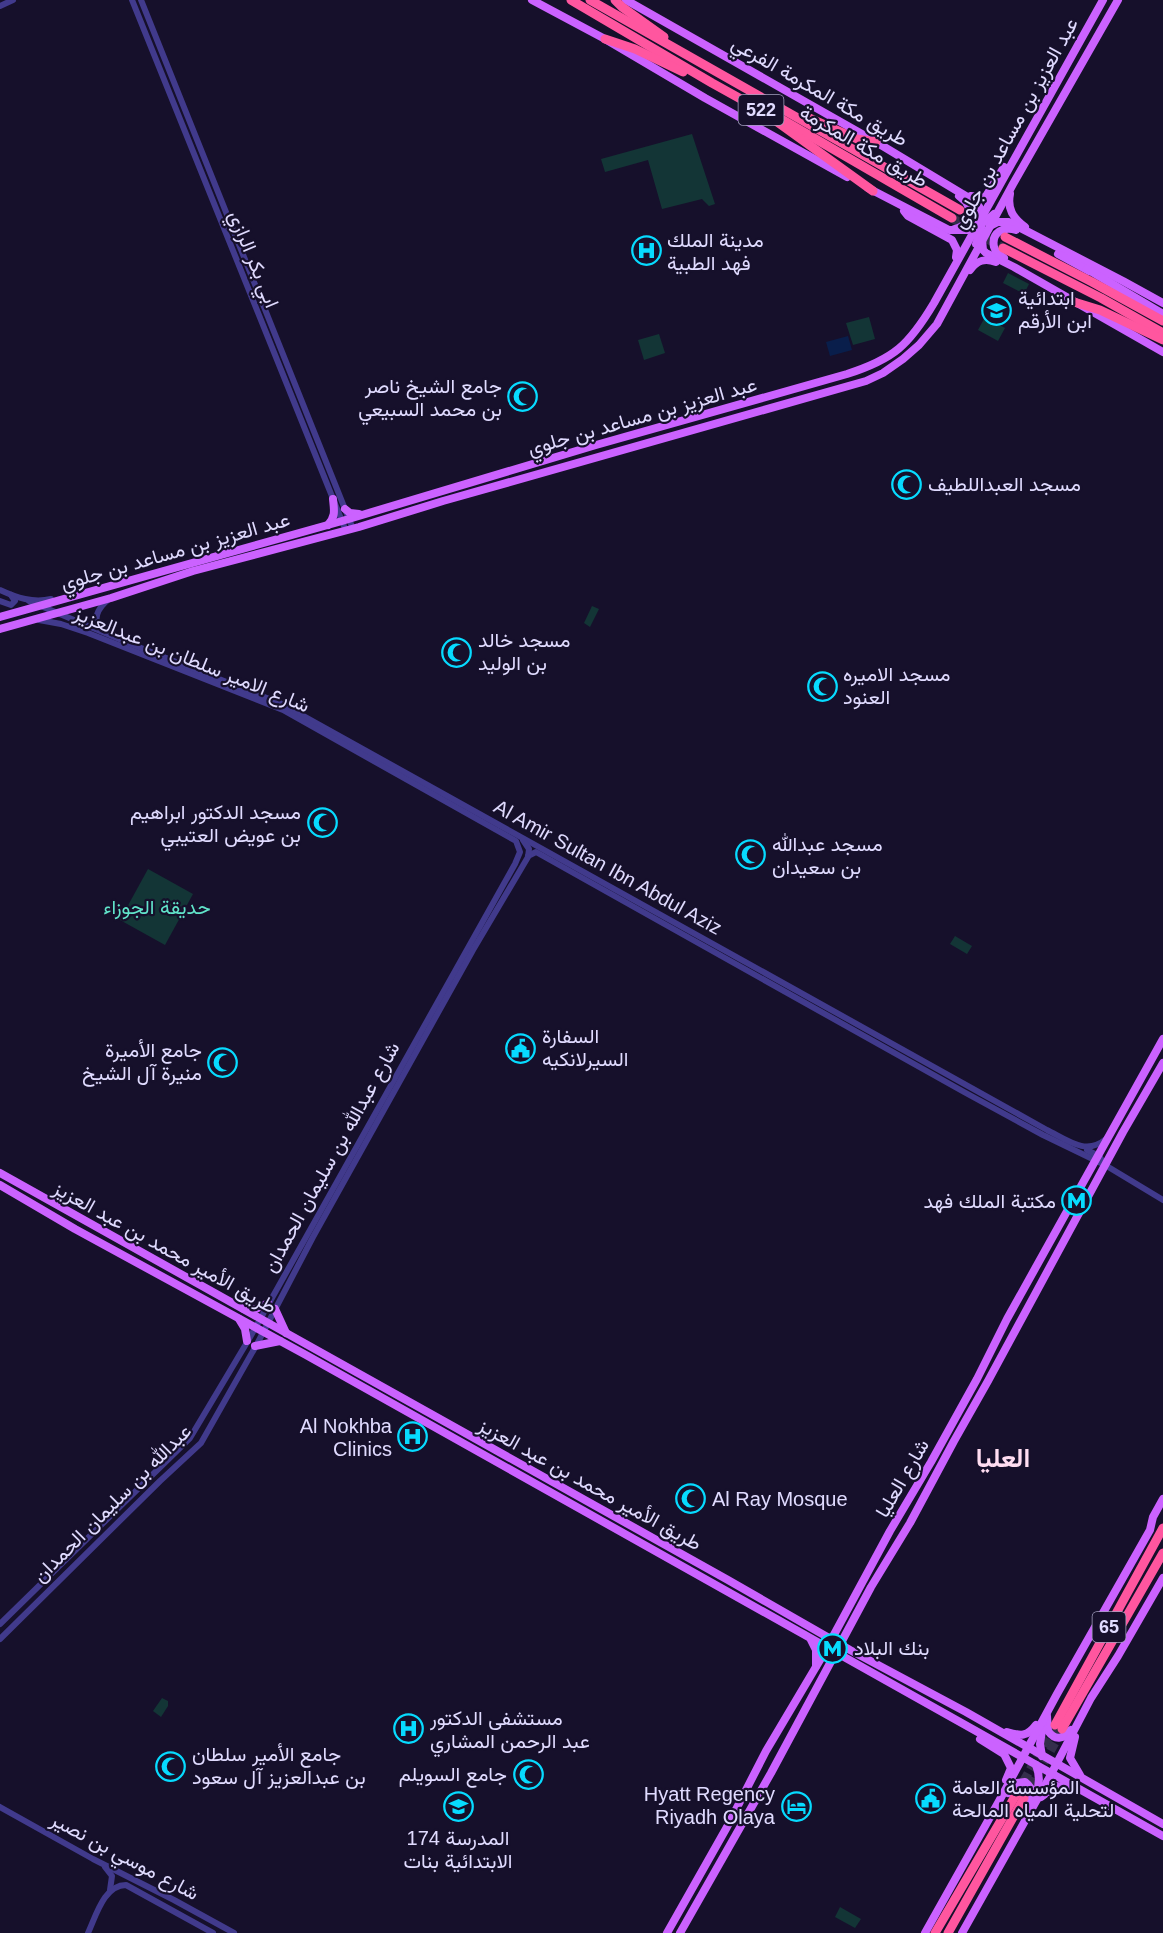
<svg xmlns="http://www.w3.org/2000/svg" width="1163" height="1933" font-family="Helvetica,Vazirmatn,sans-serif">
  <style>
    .green { fill: #133536 }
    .water { fill: #091e4b }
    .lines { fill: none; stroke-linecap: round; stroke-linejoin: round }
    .highway-tunnel { stroke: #342e4b; stroke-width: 9; stroke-dasharray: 9 4.5; stroke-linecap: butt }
    .minor { stroke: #413a8c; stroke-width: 6 }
    .major { stroke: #cb62ff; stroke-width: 8 }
    .highway { stroke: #ff569f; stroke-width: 9 }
    .labels { text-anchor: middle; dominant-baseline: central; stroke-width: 4.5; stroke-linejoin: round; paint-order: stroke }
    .shield { fill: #16102b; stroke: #a39ebf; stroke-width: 1.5 }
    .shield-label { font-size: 18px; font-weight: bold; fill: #e0dbff }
    .street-label { font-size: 20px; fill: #e0dbff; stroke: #16102b }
    .poi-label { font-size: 20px; fill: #e0dbff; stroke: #16102b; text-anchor: start }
    .park-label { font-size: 20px; fill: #61e4ca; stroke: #16102b }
    .district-label { font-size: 26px; font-weight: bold; fill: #ffddf1; stroke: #16102b }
  </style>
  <rect width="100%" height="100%" fill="#16102b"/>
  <g class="green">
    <path d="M692 134 715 204 709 206 702 199 662 209 648 160 605 172 601 159Z"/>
    <path d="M1008 273 1029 284 1024 294 1003 283Z"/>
    <path d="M869 317 875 339 853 345 846 323Z"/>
    <path d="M985 317 1005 328 998 341 978 330Z"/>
    <path d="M659 334 665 353 644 360 638 340Z"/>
    <path d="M592 606 599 609 590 627 584 623Z"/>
    <path d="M148 869 193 894 165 945 120 920Z"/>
    <path d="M955 936 972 946 967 954 950 944Z"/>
    <path d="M162 1698 168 1701V1706L161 1717 153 1711Z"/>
    <path d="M840 1907 861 1919 855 1928 835 1917Z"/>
  </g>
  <path class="water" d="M848 336 852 350 830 356 826 342Z"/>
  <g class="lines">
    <g class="highway-tunnel">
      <path d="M952 218 1003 248"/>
      <path d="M1017 1793 1054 1727"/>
      <path d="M1024 1798 1061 1732"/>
    </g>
    <g class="minor">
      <path d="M132 0 346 531"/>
      <path d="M141 0 353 529"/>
      <path d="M0 6 13 0"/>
      <path d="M0 590C17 598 33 603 51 599"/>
      <path d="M0 601 11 605 15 601 11 595"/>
      <path d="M29 601 131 644 282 704 1047 1130C1067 1140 1086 1156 1106 1139"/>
      <path d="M99 630C93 618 98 608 108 600"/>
      <path d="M528 856 536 852 964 1092 1043 1135 1105 1165"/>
      <path d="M1087 1150 1099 1156 1105 1165 1163 1200"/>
      <path d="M0 1624 190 1438 249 1339 515 864 520 852 516 841 283 710 88 633 61 624 39 620"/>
      <path d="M0 1639 160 1481 201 1443 257 1344 313 1237 473 950 528 857 529 849 523 840"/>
      <path d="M0 1807 93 1859 174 1900 234 1933"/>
      <path d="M105 1867 112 1876 110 1890"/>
      <path d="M88 1933C96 1916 104 1885 126 1885L213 1933"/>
    </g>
    <g class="major">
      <path d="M532 0 605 39 705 98 847 177"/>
      <path d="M626 0 876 142 974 201C988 212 981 230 976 244"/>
      <path d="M868 188 949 230H970L987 220 994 214"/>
      <path d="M1010 194C1007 209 1013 218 1025 227"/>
      <path d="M971 196 983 198 986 196 1004 167"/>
      <path d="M904 211 908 216 952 240 957 250 956 257"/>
      <path d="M990 226 998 222H1009L1123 281 1163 303"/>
      <path d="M955 229C965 227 969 219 970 210L966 202 959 196"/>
      <path d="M982 240 983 250 986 253 1014 267 1163 352"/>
      <path d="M1058 254 1089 271"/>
      <path d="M1004 258C1000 255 995 252 994 247 991 232 1004 226 1016 230"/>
      <path d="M1087 269 1163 314"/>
      <path d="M970 270C977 260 985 258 996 262"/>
      <path d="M345 509 350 513 359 514"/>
      <path d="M328 525C336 516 334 510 333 499"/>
      <path d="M0 617 342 521 596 445 847 374C894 359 909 345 934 303L1103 0"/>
      <path d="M0 629 111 598 193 571 359 527 443 501 866 381 883 373 903 359 919 345 937 324 1013 184 1118 0"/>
      <path d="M0 1173 728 1580 850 1650 966 1712 1163 1824"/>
      <path d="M0 1185 75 1229 306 1355 1163 1836"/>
      <path d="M244 1309H256L268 1303"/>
      <path d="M275 1309 286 1333"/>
      <path d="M239 1319 245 1329 247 1341"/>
      <path d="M255 1346 280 1341"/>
      <path d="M811 1640 816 1650V1666"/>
      <path d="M1047 1716 1048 1731C1056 1742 1064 1738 1071 1730"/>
      <path d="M1007 1732C1021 1736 1027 1737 1036 1725"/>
      <path d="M1075 1737 1070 1758 1080 1775"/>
      <path d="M980 1739 1004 1754 1011 1768 1006 1780"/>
      <path d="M1042 1756 1040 1744 1043 1724"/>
      <path d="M1036 1765C1040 1775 1040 1784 1036 1794"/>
      <path d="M1008 1793 1017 1783 1025 1782C1033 1788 1034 1795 1030 1804"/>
      <path d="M1041 1797 1056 1786 1074 1788"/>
      <path d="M667 1933 727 1827 766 1751 823 1655 890 1531 931 1462 977 1379 1007 1319 1163 1039"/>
      <path d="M680 1933 771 1773 871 1587 910 1523 954 1441 988 1381 1123 1132 1163 1063"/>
      <path d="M925 1933 998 1803 1057 1694 1150 1530 1153 1517 1163 1499"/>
      <path d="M962 1933 1048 1780 1091 1698 1118 1656 1163 1578"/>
    </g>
    <g class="highway">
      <path d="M571 0 712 83 757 108 776 116 952 218"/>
      <path d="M590 0 960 210"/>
      <path d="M615 0 622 7 664 37"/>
      <path d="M605 39 635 49 683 72"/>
      <path d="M805 116 857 139 876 142"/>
      <path d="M776 121 873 191"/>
      <path d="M1005 237 1092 282 1163 321"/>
      <path d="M1003 248 1101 298 1163 333"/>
      <path d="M1074 302 1100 310 1163 340"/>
      <path d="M1055 1725 1163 1528"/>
      <path d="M1062 1729 1163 1553"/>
      <path d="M935 1933 1017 1793"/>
      <path d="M948 1933 1024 1798"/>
    </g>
  </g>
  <defs>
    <symbol id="hospital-ring" viewBox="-11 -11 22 22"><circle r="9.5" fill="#16102b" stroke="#07dbff" stroke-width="1.5"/><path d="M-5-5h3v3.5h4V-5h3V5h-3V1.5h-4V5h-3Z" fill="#07dbff"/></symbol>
    <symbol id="school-ring" viewBox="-11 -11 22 22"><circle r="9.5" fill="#16102b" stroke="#07dbff" stroke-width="1.5"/><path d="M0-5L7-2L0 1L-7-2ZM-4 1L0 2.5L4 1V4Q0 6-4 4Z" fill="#07dbff"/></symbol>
    <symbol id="mosque-ring" viewBox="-11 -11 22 22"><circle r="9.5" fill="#16102b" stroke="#07dbff" stroke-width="1.5"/><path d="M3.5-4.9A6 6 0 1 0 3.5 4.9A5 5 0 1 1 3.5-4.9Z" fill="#07dbff"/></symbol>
    <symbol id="civic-ring" viewBox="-11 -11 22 22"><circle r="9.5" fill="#16102b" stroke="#07dbff" stroke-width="1.5"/><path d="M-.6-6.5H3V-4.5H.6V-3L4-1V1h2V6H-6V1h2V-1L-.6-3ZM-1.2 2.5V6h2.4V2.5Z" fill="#07dbff"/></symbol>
    <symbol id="metro-ring" viewBox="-11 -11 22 22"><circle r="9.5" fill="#16102b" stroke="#07dbff" stroke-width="1.5"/><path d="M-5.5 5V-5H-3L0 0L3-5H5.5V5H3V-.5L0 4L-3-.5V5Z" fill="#07dbff"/></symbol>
    <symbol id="hotel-ring" viewBox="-11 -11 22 22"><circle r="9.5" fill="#16102b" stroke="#07dbff" stroke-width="1.5"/><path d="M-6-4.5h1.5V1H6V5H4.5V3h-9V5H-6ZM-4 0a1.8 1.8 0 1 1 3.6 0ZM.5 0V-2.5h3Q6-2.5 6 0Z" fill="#07dbff"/></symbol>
  </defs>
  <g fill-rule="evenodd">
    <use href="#hospital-ring" x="630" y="234" width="33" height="33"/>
    <use href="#school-ring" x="980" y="294" width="33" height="33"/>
    <use href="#mosque-ring" x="506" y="380" width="33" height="33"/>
    <use href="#mosque-ring" x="890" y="468" width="33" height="33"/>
    <use href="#mosque-ring" x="440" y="636" width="33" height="33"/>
    <use href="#mosque-ring" x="806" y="670" width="33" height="33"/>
    <use href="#mosque-ring" x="306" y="806" width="33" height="33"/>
    <use href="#mosque-ring" x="734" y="838" width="33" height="33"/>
    <use href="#civic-ring" x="504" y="1032" width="33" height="33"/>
    <use href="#mosque-ring" x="206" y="1046" width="33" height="33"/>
    <use href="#metro-ring" x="1060" y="1184" width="33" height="33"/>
    <use href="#hospital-ring" x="396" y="1420" width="33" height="33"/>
    <use href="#mosque-ring" x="674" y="1482" width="33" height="33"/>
    <use href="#metro-ring" x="816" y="1632" width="33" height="33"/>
    <use href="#hospital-ring" x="392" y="1712" width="33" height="33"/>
    <use href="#mosque-ring" x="154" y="1750" width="33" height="33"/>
    <use href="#mosque-ring" x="512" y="1758" width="33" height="33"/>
    <use href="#civic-ring" x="914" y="1782" width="33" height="33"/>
    <use href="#hotel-ring" x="780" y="1790" width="33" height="33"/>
    <use href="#school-ring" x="442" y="1790" width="33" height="33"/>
  </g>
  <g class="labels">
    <g class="shield">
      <rect x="738.5" y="95" width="45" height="30" rx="4.5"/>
      <rect x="1092.5" y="1612" width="33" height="30" rx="4.5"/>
    </g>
    <g class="shield-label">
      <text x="761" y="110">522</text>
      <text x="1109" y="1627">65</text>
    </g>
    <g class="street-label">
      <text transform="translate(820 91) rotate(30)">طريق مكة المكرمة الفرعي</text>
      <text transform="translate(1015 123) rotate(-61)">عبد العزيز بن مساعد بن جلوي</text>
      <text transform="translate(864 146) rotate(30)">طريق مكة المكرمة</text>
      <text transform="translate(254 259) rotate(68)">ابي بكر الرازي</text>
      <text transform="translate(642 416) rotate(-16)">عبد العزيز بن مساعد بن جلوي</text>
      <text transform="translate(175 551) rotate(-16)">عبد العزيز بن مساعد بن جلوي</text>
      <text transform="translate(192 659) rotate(22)">شارع الامير سلطان بن عبدالعزيز</text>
      <text transform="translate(608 867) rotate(29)">Al Amir Sultan Ibn Abdul Aziz</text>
      <text transform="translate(331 1157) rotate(-61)">شارع عبدالله بن سليمان الحمدان</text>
      <text transform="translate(165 1247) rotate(29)">طريق الأمير محمد بن عبد العزيز</text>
      <text transform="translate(902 1478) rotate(-60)">شارع العليا</text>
      <text transform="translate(590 1484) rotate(29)">طريق الأمير محمد بن عبد العزيز</text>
      <text transform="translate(112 1503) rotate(-45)">عبدالله بن سليمان الحمدان</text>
      <text transform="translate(125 1856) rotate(28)">شارع موسي بن نصير</text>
    </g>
    <g class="poi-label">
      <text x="667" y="240">مدينة الملك<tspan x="667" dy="23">فهد الطبية</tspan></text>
      <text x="1018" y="298">ابتدائية<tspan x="1018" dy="23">ابن الأرقم</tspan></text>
      <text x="502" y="386" text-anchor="end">جامع الشيخ ناصر<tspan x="502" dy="23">بن محمد السبيعي</tspan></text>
      <text x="928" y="484">مسجد العبداللطيف</text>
      <text x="478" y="640">مسجد خالد<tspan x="478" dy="23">بن الوليد</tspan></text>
      <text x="843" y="674">مسجد الاميره<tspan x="843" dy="23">العنود</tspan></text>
      <text x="301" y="812" text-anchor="end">مسجد الدكتور ابراهيم<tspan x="301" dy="23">بن عويض العتيبي</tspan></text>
      <text x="772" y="844">مسجد عبدالله<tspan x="772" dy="23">بن سعيدان</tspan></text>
      <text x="542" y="1036">السفارة<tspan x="542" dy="23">السيرلانكيه</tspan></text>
      <text x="202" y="1050" text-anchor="end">جامع الأميرة<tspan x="202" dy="23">منيرة آل الشيخ</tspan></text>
      <text x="1056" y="1201" text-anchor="end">مكتبة الملك فهد</text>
      <text x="392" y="1426" text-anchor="end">Al Nokhba<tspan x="392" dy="23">Clinics</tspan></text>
      <text x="712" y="1499">Al Ray Mosque</text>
      <text x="854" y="1648">بنك البلاد</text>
      <text x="430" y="1718">مستشفى الدكتور<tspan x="430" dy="23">عبد الرحمن المشاري</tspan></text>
      <text x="192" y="1754">جامع الأمير سلطان<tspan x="192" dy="23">بن عبدالعزيز آل سعود</tspan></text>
      <text x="507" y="1774" text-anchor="end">جامع السويلم</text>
      <text x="952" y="1787">المؤسسة العامة<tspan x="952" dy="23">لتحلية المياه المالحة</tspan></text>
      <text x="775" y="1794" text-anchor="end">Hyatt Regency<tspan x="775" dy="23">Riyadh Olaya</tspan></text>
      <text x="458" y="1838" text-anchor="middle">المدرسة 174<tspan x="458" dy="23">الابتدائية بنات</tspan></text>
    </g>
    <g class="park-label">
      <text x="157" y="907">حديقة الجوزاء</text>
    </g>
    <g class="district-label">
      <text x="1003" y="1458">العليا</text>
    </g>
  </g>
</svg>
